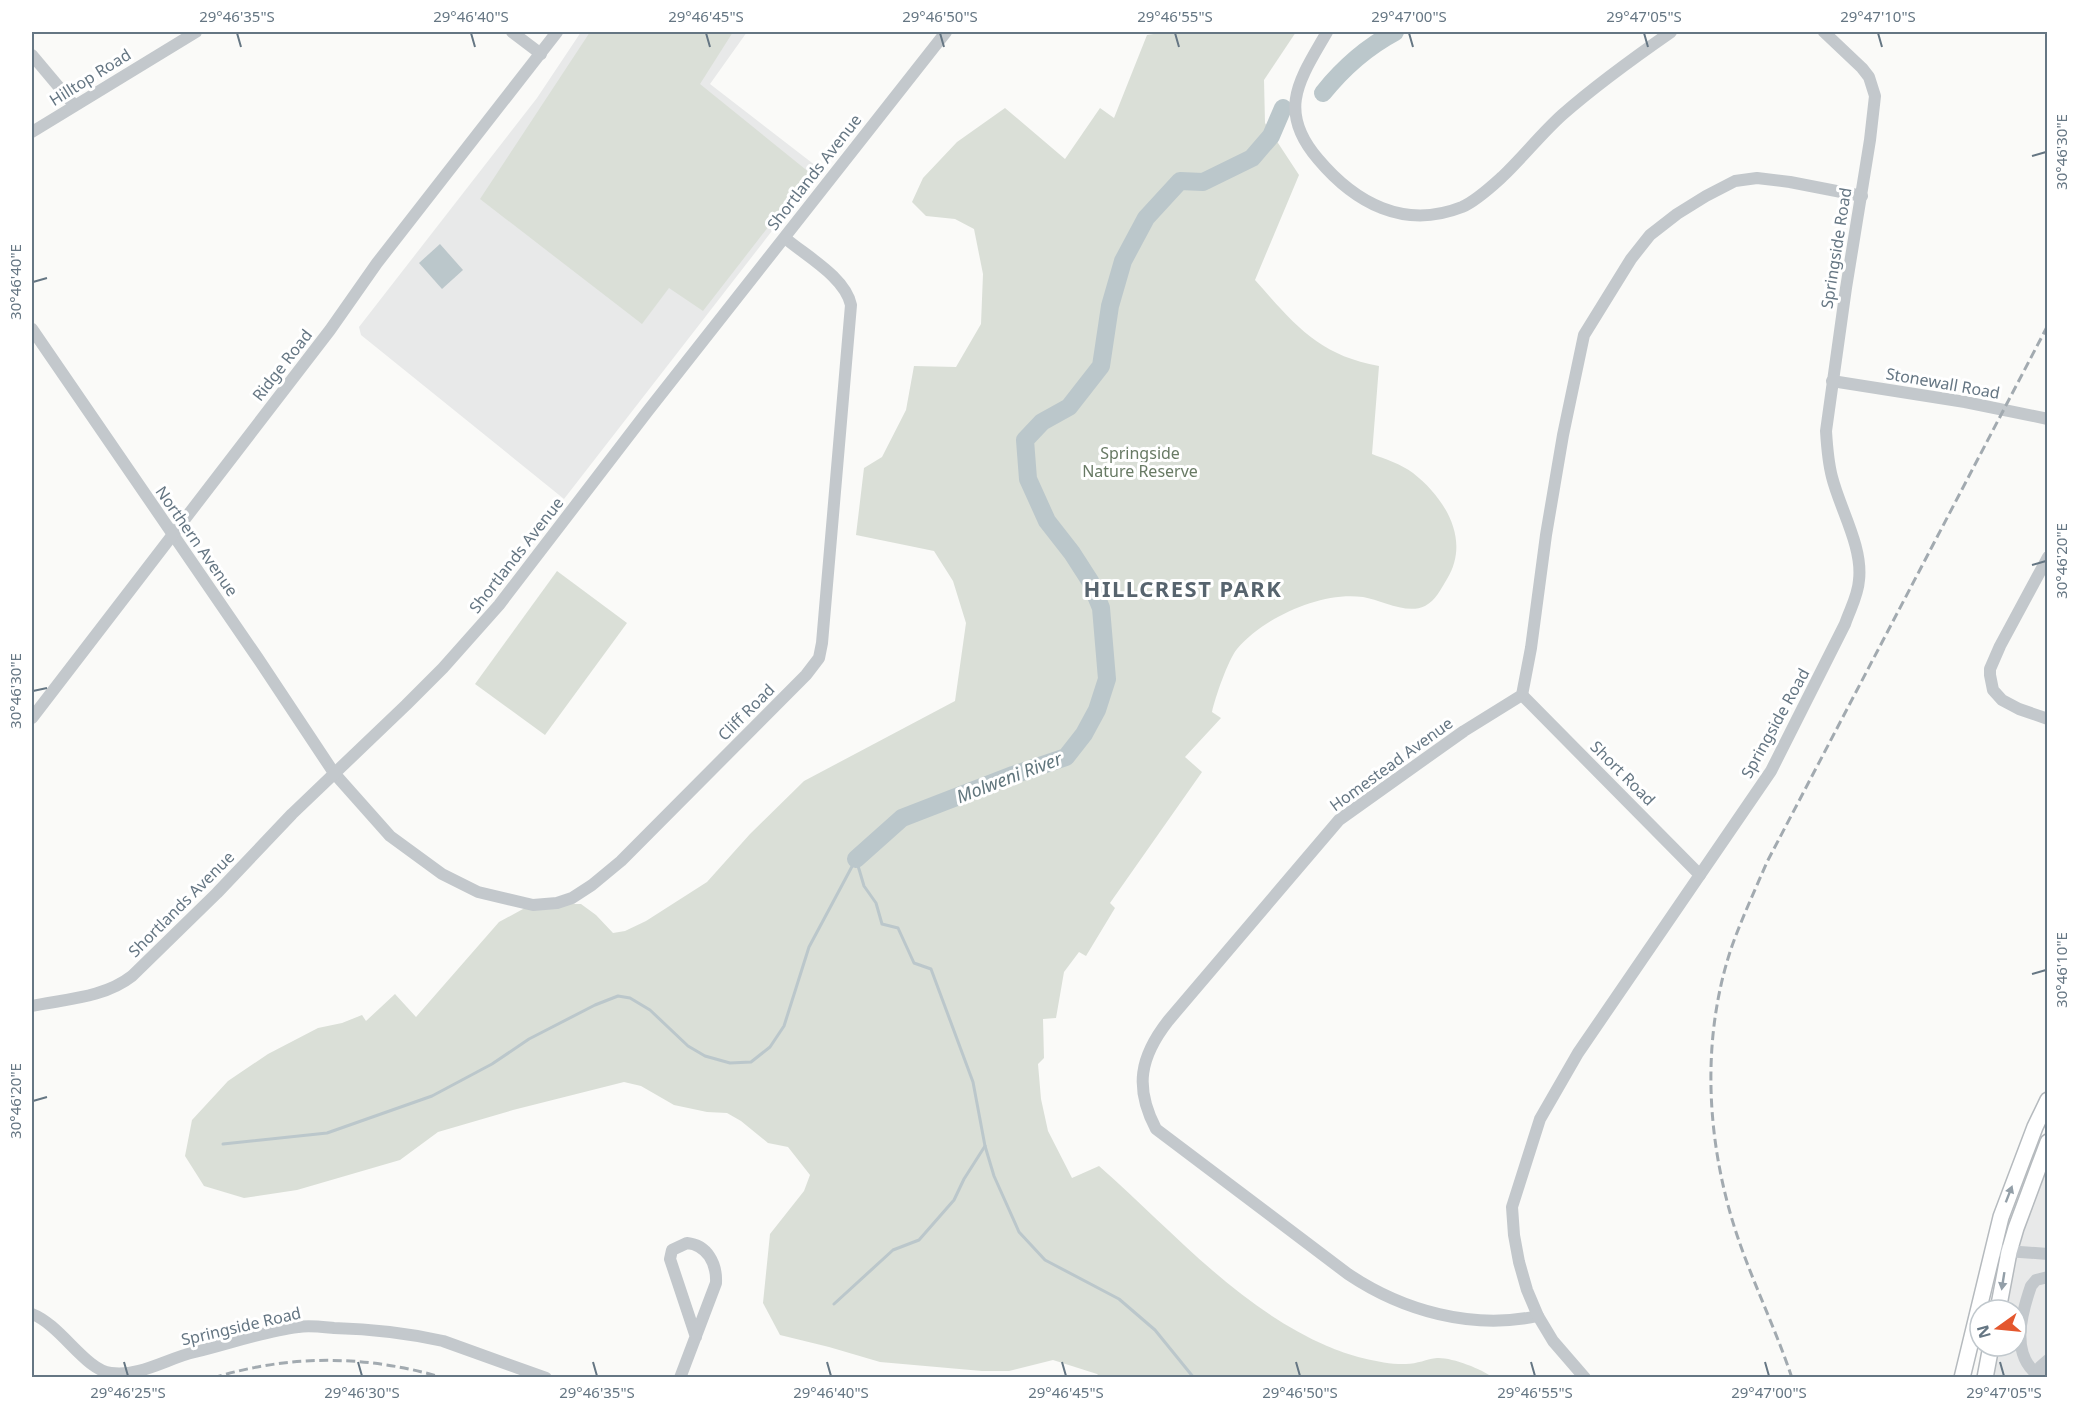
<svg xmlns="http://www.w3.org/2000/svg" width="2079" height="1409" font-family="'Noto Sans',sans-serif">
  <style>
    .built { fill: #e8e9e9 }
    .green { fill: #dadfd7 }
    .water { fill: #bbc7cb }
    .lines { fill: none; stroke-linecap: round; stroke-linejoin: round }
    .stream { stroke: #bbc7cb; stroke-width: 3 }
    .river { stroke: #bbc7cb; stroke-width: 18 }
    .major-casing { stroke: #b5babe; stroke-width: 18 }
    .minor { stroke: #c3c8cc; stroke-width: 12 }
    .major { stroke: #fff; stroke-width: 15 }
    .rail { stroke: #a2aab0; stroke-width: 3; stroke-dasharray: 9 4.5; stroke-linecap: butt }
    .oneway { fill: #939fa8 }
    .ticks { fill: none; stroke: #657683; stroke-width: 2 }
    .labels { text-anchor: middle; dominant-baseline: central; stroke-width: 6; stroke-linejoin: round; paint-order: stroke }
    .street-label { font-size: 16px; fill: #657683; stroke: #fff }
    .park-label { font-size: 16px; fill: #687a64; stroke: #fff }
    .water-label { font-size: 18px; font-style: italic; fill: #60757c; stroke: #fff }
    .district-label { font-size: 22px; font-weight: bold; letter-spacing: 1.5px; fill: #57646e; stroke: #fff }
    .neatline { fill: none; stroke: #657683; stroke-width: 2 }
    .ticks-label { font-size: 15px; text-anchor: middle; fill: #657683 }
  </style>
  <rect width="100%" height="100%" fill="#fafaf8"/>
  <g class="built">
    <path d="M581 32H747L710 84 820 169 564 499 361 335 359 327 537 98Z"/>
    <path d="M2047 1142V1377L1985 1378 1991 1346H2016V1310H1998Z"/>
  </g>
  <g class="green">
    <path d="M590 32H733L700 84 810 173 703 311 669 288 642 324 480 199Z"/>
    <path d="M1167 32H1296L1264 80 1265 123 1299 175 1255 280C1294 324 1318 355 1379 366L1372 454C1385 459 1401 464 1413 473 1445 498 1471 540 1447 579 1441 589 1436 600 1425 606 1407 615 1381 600 1363 597 1322 591 1264 617 1237 649 1228 660 1215 698 1212 712L1221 718 1185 757 1202 772 1110 903 1115 908 1086 956 1079 952 1064 972 1056 1018 1043 1019 1044 1058 1038 1064 1041 1099 1048 1131 1072 1178 1099 1166C1172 1230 1237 1307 1327 1346 1347 1355 1383 1365 1406 1364 1417 1364 1427 1359 1437 1358 1451 1357 1482 1369 1492 1377L1101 1378 1097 1374 1053 1360 1009 1371H982L880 1362 829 1347 780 1335 763 1303 770 1234 804 1191 810 1175 788 1147 768 1143 741 1121 727 1113 707 1112 674 1105 641 1086 624 1082 513 1110 438 1132 400 1160 297 1190 244 1198 204 1186 185 1156 192 1120 228 1081 268 1054 318 1028 342 1023 362 1015 366 1021 395 994 416 1017 499 922 523 909 560 904H581L596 915 613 933 625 931 646 921 707 882 750 834 804 781 955 701 966 623 953 581 934 551 856 535 864 468 882 457 906 410 914 366 956 367 981 324 983 274 974 229 955 219 926 216 912 202 923 178 957 142 1005 108 1065 159 1100 108 1114 118 1147 35Z"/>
    <path d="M557 571 627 623 545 735 475 684Z"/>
  </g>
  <path class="water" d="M440 244 463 270 442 289 419 263Z"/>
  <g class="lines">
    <g class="stream">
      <path d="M856 859 864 886 876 903 882 924 898 928 914 963 931 969 973 1082 985 1146 994 1176 1019 1232 1045 1260 1119 1299 1155 1330 1194 1378"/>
      <path d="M223 1144 327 1133 432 1096 492 1064 529 1039 595 1005 618 996 630 998 650 1010 688 1046 705 1056 730 1063 751 1062 770 1047 784 1026 809 947 856 859"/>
      <path d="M834 1304 893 1250 919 1240 954 1200 964 1179 985 1146"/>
    </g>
    <g class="river">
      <path d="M1323 93C1343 68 1367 47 1395 32"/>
      <path d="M856 859 902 818 1013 775 1066 757 1084 734 1097 710 1107 679 1101 608 1090 581 1072 553 1047 521 1028 479 1025 440 1042 422 1069 407 1101 366 1110 306 1123 261 1146 218 1180 181 1203 182 1252 158 1271 136 1283 108"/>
    </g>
    <defs>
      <g id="major">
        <path d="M1998 1310 2009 1252 2016 1228 2048 1142"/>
        <path d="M1962 1378 2001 1217 2035 1127 2048 1100"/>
        <path d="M1985 1378 1991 1346"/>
      </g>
    </defs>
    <use href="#major" class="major-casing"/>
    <g class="minor">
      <path d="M512 32 541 54"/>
      <path d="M1327 32C1300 79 1276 110 1318 159 1355 203 1404 230 1462 207 1476 201 1491 187 1502 177 1523 157 1541 134 1562 115 1595 86 1635 57 1671 32"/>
      <path d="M32 55 74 105"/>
      <path d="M32 132 196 32"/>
      <path d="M32 329 257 657 334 773 390 836 442 874 478 892 533 905 557 903 572 898 592 885 621 861 806 675 819 658 822 643 851 305C845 277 806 256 785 238"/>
      <path d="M1832 381 1965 402 2048 419"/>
      <path d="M2048 557 2000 646 1990 669V675L1993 690 2002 700 2019 709 2048 719"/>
      <path d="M1522 695 1700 875"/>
      <path d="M32 718 330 330 377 263 557 32"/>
      <path d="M32 1006C65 999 104 998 132 976L217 893 292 814 406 705 443 668 499 605 647 412 946 32"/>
      <path d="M1992 1250 2048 1254"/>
      <path d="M32 1314C61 1325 85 1370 111 1373 140 1377 168 1358 195 1352 228 1344 265 1331 298 1327 309 1325 323 1327 334 1328 372 1329 407 1333 443 1341L546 1378"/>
      <path d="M1538 1316C1472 1330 1403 1311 1348 1274L1156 1129C1134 1087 1140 1057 1168 1021L1339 820 1464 731 1522 695 1531 648 1546 535 1563 435 1584 335 1631 259 1650 235 1677 214 1706 196 1735 181 1757 178 1790 182 1862 196"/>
      <path d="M2039 1376C2010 1355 2021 1315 2031 1286L2036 1280 2048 1277"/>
      <path d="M680 1378 716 1283C717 1263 707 1245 687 1243L672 1250 670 1259 696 1337"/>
      <path d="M1585 1378 1553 1341 1538 1316 1527 1290 1519 1262 1514 1235 1512 1207 1540 1119 1578 1053 1771 771 1845 624C1850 609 1858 596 1859 580 1863 547 1840 509 1832 477 1828 462 1827 447 1826 431L1846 288 1870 140 1875 96 1869 77 1862 68 1824 32"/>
      <path d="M2039 1378 2040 1367 2048 1360"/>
    </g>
    <use href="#major" class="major"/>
    <g class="rail">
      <path d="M213 1378C290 1354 368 1355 444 1378"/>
      <path d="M1792 1378C1775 1327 1751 1279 1735 1229 1706 1138 1701 1037 1732 946 1742 918 1755 890 1767 862L2048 325"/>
    </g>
  </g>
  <defs><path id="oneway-solid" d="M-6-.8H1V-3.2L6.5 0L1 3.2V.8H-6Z" transform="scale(1.5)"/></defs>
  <g class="oneway">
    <use href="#oneway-solid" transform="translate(2009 1194) rotate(-69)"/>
    <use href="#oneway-solid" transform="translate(2003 1281) rotate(99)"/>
  </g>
  <path class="ticks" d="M237 33 241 47M471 33 475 47M706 33 710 47M940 33 944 47M1175 33 1179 47M1409 33 1413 47M1644 33 1648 47M1878 33 1882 47M2032 156 2046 152M33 282 47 278M2032 565 2046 561M33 691 47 688M2032 974 2046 970M33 1101 47 1097M124 1362 128 1376M358 1362 362 1376M593 1362 597 1376M827 1362 831 1376M1062 1362 1066 1376M1296 1362 1300 1376M1531 1362 1535 1376M1765 1362 1769 1376M2000 1362 2004 1376"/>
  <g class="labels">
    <g class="street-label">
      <text transform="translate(90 77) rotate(-32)">Hilltop Road</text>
      <text transform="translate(814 172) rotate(-52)">Shortlands Avenue</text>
      <text transform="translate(1836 248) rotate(-81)">Springside Road</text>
      <text transform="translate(282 365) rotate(-52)">Ridge Road</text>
      <text transform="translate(1943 383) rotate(10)">Stonewall Road</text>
      <text transform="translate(197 541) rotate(55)">Northern Avenue</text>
      <text transform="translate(516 555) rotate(-52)">Shortlands Avenue</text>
      <text transform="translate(746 712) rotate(-45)">Cliff Road</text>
      <text transform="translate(1775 723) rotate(-61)">Springside Road</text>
      <text transform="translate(1391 764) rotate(-36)">Homestead Avenue</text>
      <text transform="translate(1623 773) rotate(45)">Short Road</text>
      <text transform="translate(181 904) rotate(-45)">Shortlands Avenue</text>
      <text transform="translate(241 1326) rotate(-13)">Springside Road</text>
    </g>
    <g class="park-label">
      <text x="1140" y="453">Springside<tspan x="1140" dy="18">Nature Reserve</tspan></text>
    </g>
    <g class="water-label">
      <text transform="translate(1009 777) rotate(-21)">Molweni River</text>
    </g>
    <g class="district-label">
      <text x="1183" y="588">HILLCREST PARK</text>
    </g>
  </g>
  <rect width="2079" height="1409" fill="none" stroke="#ffffff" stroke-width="66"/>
  <g transform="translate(1998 1328) rotate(255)"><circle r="28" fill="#ffffff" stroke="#c1c8cd" stroke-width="1.5"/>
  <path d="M0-4.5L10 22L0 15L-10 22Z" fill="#e4572e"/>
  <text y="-9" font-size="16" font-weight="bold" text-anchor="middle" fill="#657683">N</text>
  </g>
  <rect x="33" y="33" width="2013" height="1343" class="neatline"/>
  <g class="ticks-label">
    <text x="237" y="22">29°46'35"S</text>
    <text x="471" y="22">29°46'40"S</text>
    <text x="706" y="22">29°46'45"S</text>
    <text x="940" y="22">29°46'50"S</text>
    <text x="1175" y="22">29°46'55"S</text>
    <text x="1409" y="22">29°47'00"S</text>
    <text x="1644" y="22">29°47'05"S</text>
    <text x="1878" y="22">29°47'10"S</text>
    <text transform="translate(2062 152) rotate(-90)" y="5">30°46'30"E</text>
    <text transform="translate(16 282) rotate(-90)" y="5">30°46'40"E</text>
    <text transform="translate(2062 561) rotate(-90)" y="5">30°46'20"E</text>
    <text transform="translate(16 691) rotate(-90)" y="5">30°46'30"E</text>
    <text transform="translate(2062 970) rotate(-90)" y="5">30°46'10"E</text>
    <text transform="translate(16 1101) rotate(-90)" y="5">30°46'20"E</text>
    <text x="128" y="1398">29°46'25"S</text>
    <text x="362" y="1398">29°46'30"S</text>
    <text x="597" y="1398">29°46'35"S</text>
    <text x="831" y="1398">29°46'40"S</text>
    <text x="1066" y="1398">29°46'45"S</text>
    <text x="1300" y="1398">29°46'50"S</text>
    <text x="1535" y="1398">29°46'55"S</text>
    <text x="1769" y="1398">29°47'00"S</text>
    <text x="2004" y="1398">29°47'05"S</text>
  </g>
</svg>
